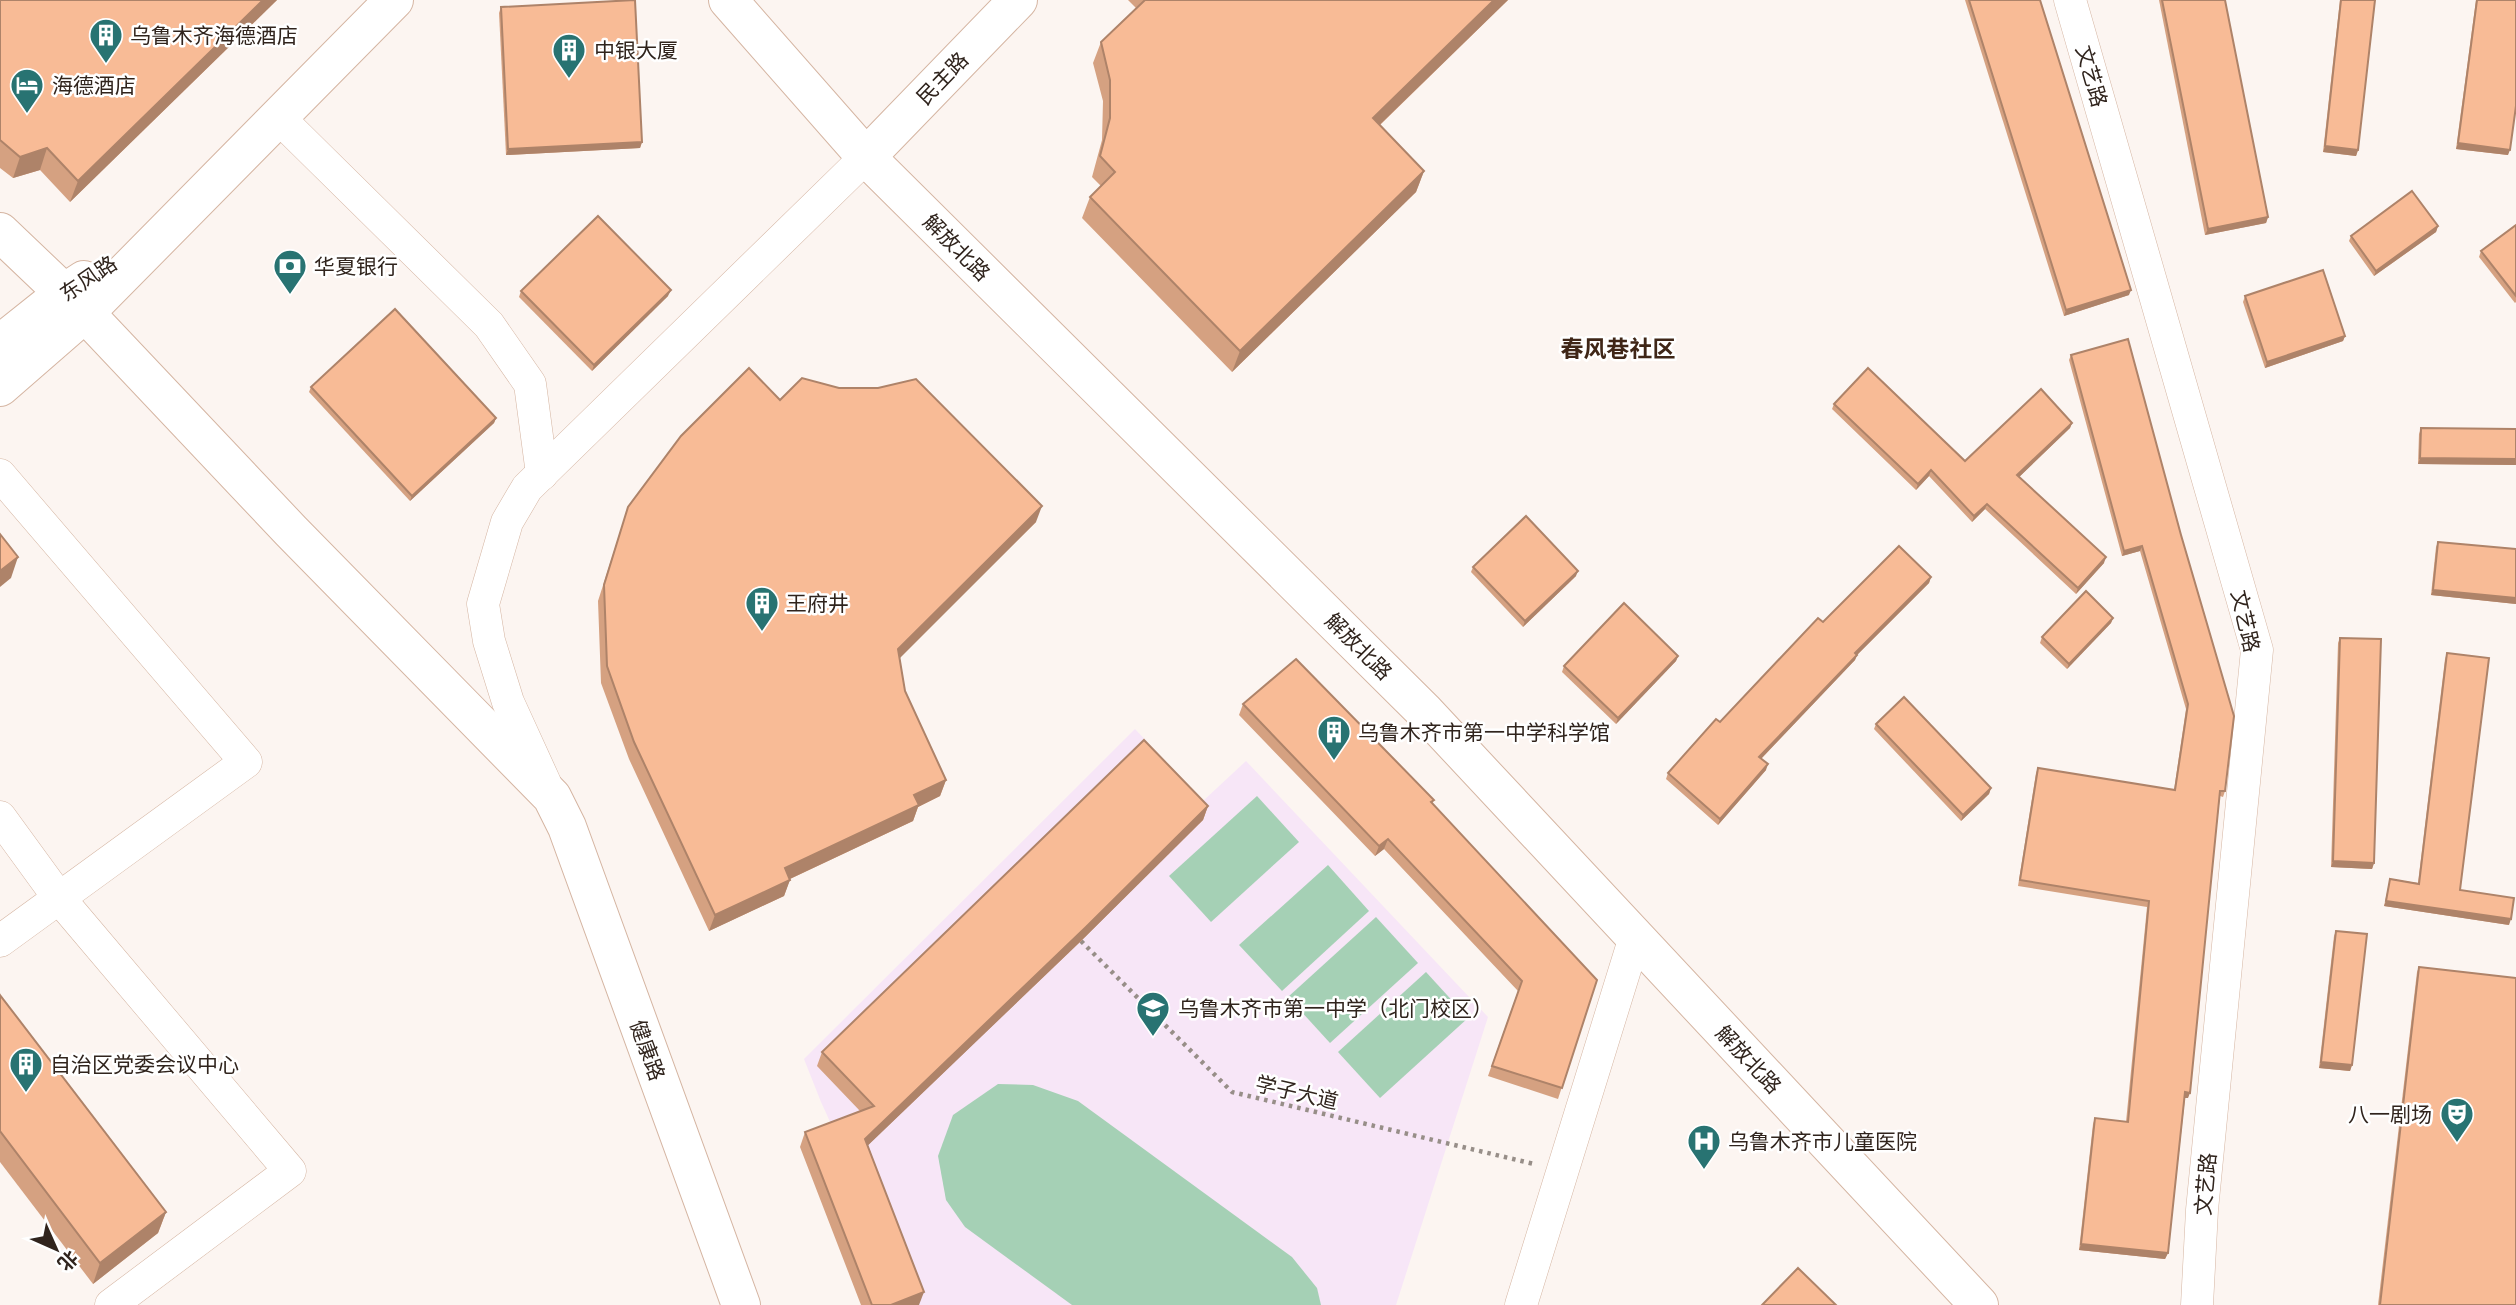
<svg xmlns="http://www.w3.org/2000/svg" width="2516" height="1305" font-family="Manrope,'Noto Sans SC',sans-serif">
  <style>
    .education { fill: #f7e6f7 }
    .pitch { fill: #a5d0b5 }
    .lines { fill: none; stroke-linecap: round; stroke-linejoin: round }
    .minor-casing { stroke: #d5b5a2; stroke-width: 33 }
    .major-casing { stroke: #d5b5a2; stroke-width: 40 }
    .path { stroke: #978e88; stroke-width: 4.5; stroke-dasharray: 3.5 5; stroke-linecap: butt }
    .minor { stroke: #fff; stroke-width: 32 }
    .major { stroke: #fff; stroke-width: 38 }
    .wall { fill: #d5a181 }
    .shaded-wall { fill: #ae8369 }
    .building { fill: #f8bb96; stroke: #ae8369; stroke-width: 2 }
    .labels { text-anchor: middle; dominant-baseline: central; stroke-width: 5; stroke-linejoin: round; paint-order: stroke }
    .poi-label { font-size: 21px; fill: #30241d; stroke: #fff; text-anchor: start }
    .street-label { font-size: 21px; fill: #30241d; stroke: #fff }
    .neighbourhood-label { font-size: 23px; font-weight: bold; fill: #3f2617; stroke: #fff }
  </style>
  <rect width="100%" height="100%" fill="#fcf5f1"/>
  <path class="education" d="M1135 729 1203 801 1246 761 1488 1017 1396 1305H914L821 1102 804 1059Z"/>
  <g class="pitch">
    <path d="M1257 796 1299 842 1211 922 1169 876Z"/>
    <path d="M1328 865 1369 911 1282 991 1239 945Z"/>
    <path d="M1376 917 1418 963 1330 1043 1288 997Z"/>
    <path d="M1426 972 1468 1018 1380 1098 1338 1052Z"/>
    <path d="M998 1084 1033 1085 1078 1101 1292 1257 1317 1288 1321 1305H1072L965 1227 946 1200 938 1156 953 1115Z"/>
  </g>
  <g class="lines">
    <defs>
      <g id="minor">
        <path d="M2070 0 2257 650 2202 1210 2197 1305"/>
        <path d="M278 117 489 325 530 384 542 474"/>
        <path d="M0 475 246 762 0 941"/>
        <path d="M545 783 508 702 489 641 483 604 507 522 527 488 866 157"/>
        <path d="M0 817 59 898 290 1171 111 1305"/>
        <path d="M1521 1305 1635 937"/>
      </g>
      <g id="major">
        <path d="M728 0 866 157 1424 711 1979 1305"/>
        <path d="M866 157 1018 0"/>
        <path d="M0 232 85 313 291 531 552 797 567 827 741 1305"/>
        <path d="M0 344 64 293 84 280"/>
        <path d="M0 387 85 313 394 0"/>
      </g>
    </defs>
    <use href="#minor" class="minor-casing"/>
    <use href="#major" class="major-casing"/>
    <path class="path" d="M1081 941 1232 1092 1534 1164"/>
    <use href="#minor" class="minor"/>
    <use href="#major" class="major"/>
  </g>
  <g class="wall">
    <path d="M0 0H277L70 202 40 170 13 178 0 168Z"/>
    <path d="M1128 0H1508L1380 125 1424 171 1416 192 1232 372 1082 218 1090 197 1101 186 1092 177 1102 140 1103 101 1093 63 1101 42 1136 8Z"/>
    <path d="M1965 0H2040L2129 295 2064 316Z"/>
    <path d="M2159 0H2225L2268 217 2266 223 2205 235Z"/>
    <path d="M2340 0H2375L2358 150 2356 156 2323 152Z"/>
    <path d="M2476 0H2516L2508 155 2456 149Z"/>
    <path d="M501 7 642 142 640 148 506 155 499 13Z"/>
    <path d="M2516 225V302L2515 303 2479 257 2481 251Z"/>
    <path d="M2438 226 2436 232 2374 276 2349 241 2351 236Z"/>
    <path d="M521 291 668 296 592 371 519 297Z"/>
    <path d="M2245 296 2345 336 2343 341 2265 368 2243 302Z"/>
    <path d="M2128 339 2225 791 2223 797 2220 796 2188 1098H2185L2168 1253 2165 1259 2079 1250 2093 1124 2095 1118 2126 1122 2147 907 2018 886 2036 773 2038 768 2174 790 2186 709 2140 551 2122 556 2069 360 2071 355Z"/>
    <path d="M311 387 496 418 494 423 410 501 309 392Z"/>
    <path d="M780 400 1036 522 899 658 905 691 946 780 940 796 918 807 913 821 790 879 784 896 709 931 629 759 601 683 598 601 628 507Z"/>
    <path d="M1834 404 1965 461 2072 423 2070 428 2019 477 2104 563 2076 594 1985 509 1972 522 1929 476 1916 490 1832 409Z"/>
    <path d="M2421 428 2516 429V465L2418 464 2419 434Z"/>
    <path d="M2438 542 2516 549V604L2431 595 2436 547Z"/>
    <path d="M1473 567 1576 576 1523 627 1471 572Z"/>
    <path d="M1931 577 1929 583 1857 655 1855 660 1761 759 1766 770 1718 825 1666 779 1668 773 1823 622Z"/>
    <path d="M2113 618 2111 623 2067 669 2040 643 2042 637Z"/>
    <path d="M2340 638 2374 863 2372 869 2331 867 2338 643Z"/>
    <path d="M2447 653 2460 890 2509 925 2384 906 2390 879 2418 883 2445 659Z"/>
    <path d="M1678 656 1676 661 1616 724 1562 672 1564 666Z"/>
    <path d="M1243 704 1434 800 1432 804 1597 980 1558 1099 1488 1076 1518 991 1384 849 1375 856 1239 715Z"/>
    <path d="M1876 724 1991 788 1989 794 1961 821 1874 729Z"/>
    <path d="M1208 806 1203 820 1081 941 868 1145 919 1305H861L800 1147 805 1132 860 1111 817 1066 822 1052Z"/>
    <path d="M2336 931 2352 1065 2350 1071 2319 1068 2334 936Z"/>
    <path d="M2419 967 2516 1305H2378L2417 972Z"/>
    <path d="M0 995 166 1212 158 1233 93 1284 0 1162Z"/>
  </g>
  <g class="shaded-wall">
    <path d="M263 0H277L70 202 78 181Z"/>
    <path d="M1494 0H1508L1365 139 1373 118Z"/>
    <path d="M642 142 640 148 506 155 508 149Z"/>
    <path d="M2458 143 2510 150 2508 155 2456 149Z"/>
    <path d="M2325 146 2358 150 2356 156 2323 152Z"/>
    <path d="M47 148 40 170 13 178 20 157Z"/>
    <path d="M1424 171 1416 192 1232 372 1240 351Z"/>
    <path d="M2268 217 2266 223 2205 235 2208 229Z"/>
    <path d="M2438 226 2436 232 2374 276 2376 271Z"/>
    <path d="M671 290 668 296 592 371 594 365Z"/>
    <path d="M2131 290 2129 295 2064 316 2066 310Z"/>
    <path d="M2345 336 2343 341 2265 368 2267 362Z"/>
    <path d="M496 418 494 423 410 501 412 496Z"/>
    <path d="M2072 423 2070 428 2015 481 2017 475Z"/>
    <path d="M2420 458 2516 459V465L2418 464Z"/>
    <path d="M1931 470 1929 476 1916 490 1918 484Z"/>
    <path d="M1987 504 1985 509 1972 522 1974 516Z"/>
    <path d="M1042 506 1036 522 892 666 898 649Z"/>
    <path d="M2142 546 2140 551 2122 556 2124 551Z"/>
    <path d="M18 557 11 578 0 587V571Z"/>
    <path d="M2106 557 2104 563 2076 594 2078 588Z"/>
    <path d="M1578 571 1576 576 1523 627 1525 621Z"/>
    <path d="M1931 577 1929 583 1853 659 1855 653Z"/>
    <path d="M2433 590 2516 598V604L2431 595Z"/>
    <path d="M2113 618 2111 623 2067 669 2069 664Z"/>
    <path d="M1857 655 1855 660 1757 763 1759 757Z"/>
    <path d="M1678 656 1676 661 1616 724 1618 718Z"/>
    <path d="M1768 764 1766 770 1718 825 1720 819Z"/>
    <path d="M946 780 940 796 918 807 913 821 779 884 785 868 914 795Z"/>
    <path d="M1991 788 1989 794 1961 821 1963 815Z"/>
    <path d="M1208 806 1203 820 1081 941 860 1153 865 1139Z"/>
    <path d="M1388 839 1384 849 1375 856 1379 846Z"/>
    <path d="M2333 861 2374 863 2372 869 2331 867Z"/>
    <path d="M790 880 784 896 709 931 715 915Z"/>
    <path d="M2386 901 2511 919 2509 925 2384 906Z"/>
    <path d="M2321 1062 2352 1065 2350 1071 2319 1068Z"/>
    <path d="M2185 1092 2190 1093 2188 1098H2183Z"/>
    <path d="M166 1212 158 1233 93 1284 100 1263Z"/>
    <path d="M2081 1244 2168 1253 2165 1259 2079 1250Z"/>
    <path d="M924 1292 919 1305H891Z"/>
  </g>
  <g class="building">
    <path d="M0 0H263L78 181 47 148 20 157 0 140Z"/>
    <path d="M635 0 642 142 508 149 501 7Z"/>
    <path d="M1145 0H1494L1373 118 1424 171 1240 351 1090 197 1115 172 1100 156 1110 118V80L1101 42Z"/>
    <path d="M1969 0H2040L2131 290 2066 310Z"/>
    <path d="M2162 0H2225L2268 217 2208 229Z"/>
    <path d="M2341 0H2375L2358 150 2325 146Z"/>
    <path d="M2477 0H2516V106L2510 150 2458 143Z"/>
    <path d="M2412 191 2438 226 2376 271 2351 236Z"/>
    <path d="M598 216 671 290 594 365 521 291Z"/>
    <path d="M2516 225V296L2481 251Z"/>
    <path d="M2323 270 2345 336 2267 362 2245 296Z"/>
    <path d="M395 309 496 418 412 496 311 387Z"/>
    <path d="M2128 339 2181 535 2234 716 2225 791H2220L2190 1093 2185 1092 2168 1253 2081 1244 2095 1118 2128 1122 2149 901 2020 880 2038 768 2175 790 2188 704 2142 546 2124 551 2071 355Z"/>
    <path d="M749 368 780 400 802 378 839 388H878L916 379 1042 506 898 649 905 691 946 780 914 795 919 805 785 868 790 880 715 915 634 742 607 666 604 585 628 507 681 436Z"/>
    <path d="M1868 368 1965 461 2041 389 2072 423 2017 475 2106 557 2078 588 1987 504 1974 516 1931 470 1918 484 1834 404Z"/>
    <path d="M2421 428 2516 429V459L2420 458Z"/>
    <path d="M1526 516 1578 571 1525 621 1473 567Z"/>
    <path d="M0 534 18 557 0 571Z"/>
    <path d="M2438 542 2516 549V598L2433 590Z"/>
    <path d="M1899 546 1931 577 1855 653 1857 655 1759 757 1768 764 1720 819 1668 773 1716 719 1720 722 1818 618 1823 622Z"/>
    <path d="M2086 591 2113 618 2069 664 2042 637Z"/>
    <path d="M1624 603 1678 656 1618 718 1564 666Z"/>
    <path d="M2340 638 2381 639 2374 863 2333 861Z"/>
    <path d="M2447 653 2489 658 2460 890 2514 898 2511 919 2386 901 2390 879 2419 884Z"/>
    <path d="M1296 659 1434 800 1431 802 1597 980 1562 1088 1492 1066 1522 981 1388 839 1379 846 1243 704Z"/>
    <path d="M1904 697 1991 788 1963 815 1876 724Z"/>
    <path d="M1144 740 1208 806 1086 927 865 1139 924 1292 891 1305H872L805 1132 874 1106 822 1052Z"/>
    <path d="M2336 931 2367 934 2352 1065 2321 1062Z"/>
    <path d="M2419 967 2516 978V1305H2380Z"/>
    <path d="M0 995 166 1212 100 1263 0 1131Z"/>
    <path d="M1798 1268 1836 1305H1762Z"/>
  </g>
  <defs>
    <symbol id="building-pin" viewBox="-11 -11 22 30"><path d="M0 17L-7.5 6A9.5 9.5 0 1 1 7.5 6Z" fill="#287372" stroke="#fff"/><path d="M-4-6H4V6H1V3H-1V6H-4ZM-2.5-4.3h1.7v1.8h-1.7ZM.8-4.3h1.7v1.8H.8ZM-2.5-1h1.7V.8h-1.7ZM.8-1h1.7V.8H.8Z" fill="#fff"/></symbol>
    <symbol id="hotel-pin" viewBox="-11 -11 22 30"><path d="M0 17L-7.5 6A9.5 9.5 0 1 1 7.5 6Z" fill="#287372" stroke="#fff"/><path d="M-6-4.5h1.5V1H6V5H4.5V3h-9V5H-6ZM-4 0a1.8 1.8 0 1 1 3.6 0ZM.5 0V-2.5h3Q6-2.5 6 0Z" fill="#fff"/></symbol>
    <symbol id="bank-pin" viewBox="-11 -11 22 30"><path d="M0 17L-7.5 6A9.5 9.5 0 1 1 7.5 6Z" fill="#287372" stroke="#fff"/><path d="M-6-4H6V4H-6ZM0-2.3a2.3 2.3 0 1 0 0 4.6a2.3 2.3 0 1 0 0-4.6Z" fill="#fff"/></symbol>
    <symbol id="school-pin" viewBox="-11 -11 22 30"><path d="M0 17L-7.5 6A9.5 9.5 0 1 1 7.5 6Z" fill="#287372" stroke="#fff"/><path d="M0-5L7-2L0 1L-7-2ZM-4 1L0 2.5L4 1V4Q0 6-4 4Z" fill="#fff"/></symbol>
    <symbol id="theatre-pin" viewBox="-11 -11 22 30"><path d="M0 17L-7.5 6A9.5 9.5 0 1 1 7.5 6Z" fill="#287372" stroke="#fff"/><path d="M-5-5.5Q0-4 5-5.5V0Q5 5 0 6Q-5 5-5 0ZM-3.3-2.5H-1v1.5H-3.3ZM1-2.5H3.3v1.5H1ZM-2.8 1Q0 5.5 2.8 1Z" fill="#fff"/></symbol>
    <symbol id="hospital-pin" viewBox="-11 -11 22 30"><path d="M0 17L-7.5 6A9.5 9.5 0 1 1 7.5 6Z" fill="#287372" stroke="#fff"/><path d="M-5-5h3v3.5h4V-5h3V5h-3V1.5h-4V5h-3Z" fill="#fff"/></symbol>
  </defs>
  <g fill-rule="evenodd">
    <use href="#building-pin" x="87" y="16" width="38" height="52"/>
    <use href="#building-pin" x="550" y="31" width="38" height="52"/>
    <use href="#hotel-pin" x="8" y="66" width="38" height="52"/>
    <use href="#bank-pin" x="271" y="247" width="38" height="52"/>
    <use href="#building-pin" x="743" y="584" width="38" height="52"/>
    <use href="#building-pin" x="1315" y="713" width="38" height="52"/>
    <use href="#school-pin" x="1134" y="989" width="38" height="52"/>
    <use href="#building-pin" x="7" y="1045" width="38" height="52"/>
    <use href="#theatre-pin" x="2438" y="1095" width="38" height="52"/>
    <use href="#hospital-pin" x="1685" y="1122" width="38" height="52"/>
  </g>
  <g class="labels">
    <g class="poi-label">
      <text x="130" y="35">乌鲁木齐海德酒店</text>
      <text x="594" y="50">中银大厦</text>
      <text x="52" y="85">海德酒店</text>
      <text x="314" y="266">华夏银行</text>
      <text x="786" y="603">王府井</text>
      <text x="1358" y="732">乌鲁木齐市第一中学科学馆</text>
      <text x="1178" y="1008">乌鲁木齐市第一中学（北门校区）</text>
      <text x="50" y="1064">自治区党委会议中心</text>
      <text x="2432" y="1114" text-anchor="end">八一剧场</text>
      <text x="1728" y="1141">乌鲁木齐市儿童医院</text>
    </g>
    <g class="street-label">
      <text transform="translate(2092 76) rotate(74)">文艺路</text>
      <text transform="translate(942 78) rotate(-46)">民主路</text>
      <text transform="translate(957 247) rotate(45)">解放北路</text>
      <text transform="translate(88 278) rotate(-34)">东风路</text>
      <text transform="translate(2246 621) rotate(77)">文艺路</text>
      <text transform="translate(1359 646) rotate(45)">解放北路</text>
      <text transform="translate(648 1050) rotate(70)">健康路</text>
      <text transform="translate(1749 1059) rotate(47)">解放北路</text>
      <text transform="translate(1297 1092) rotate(13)">学子大道</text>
      <text transform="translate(2205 1184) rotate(-85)">文艺路</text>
    </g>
    <g class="neighbourhood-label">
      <text x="1618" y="348">春风巷社区</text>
    </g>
  </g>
  <g transform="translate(56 1249) rotate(135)" stroke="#ffffff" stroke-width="5" paint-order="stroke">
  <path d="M0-5L12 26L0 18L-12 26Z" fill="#30241d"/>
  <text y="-10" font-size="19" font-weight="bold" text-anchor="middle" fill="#30241d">北</text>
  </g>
</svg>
